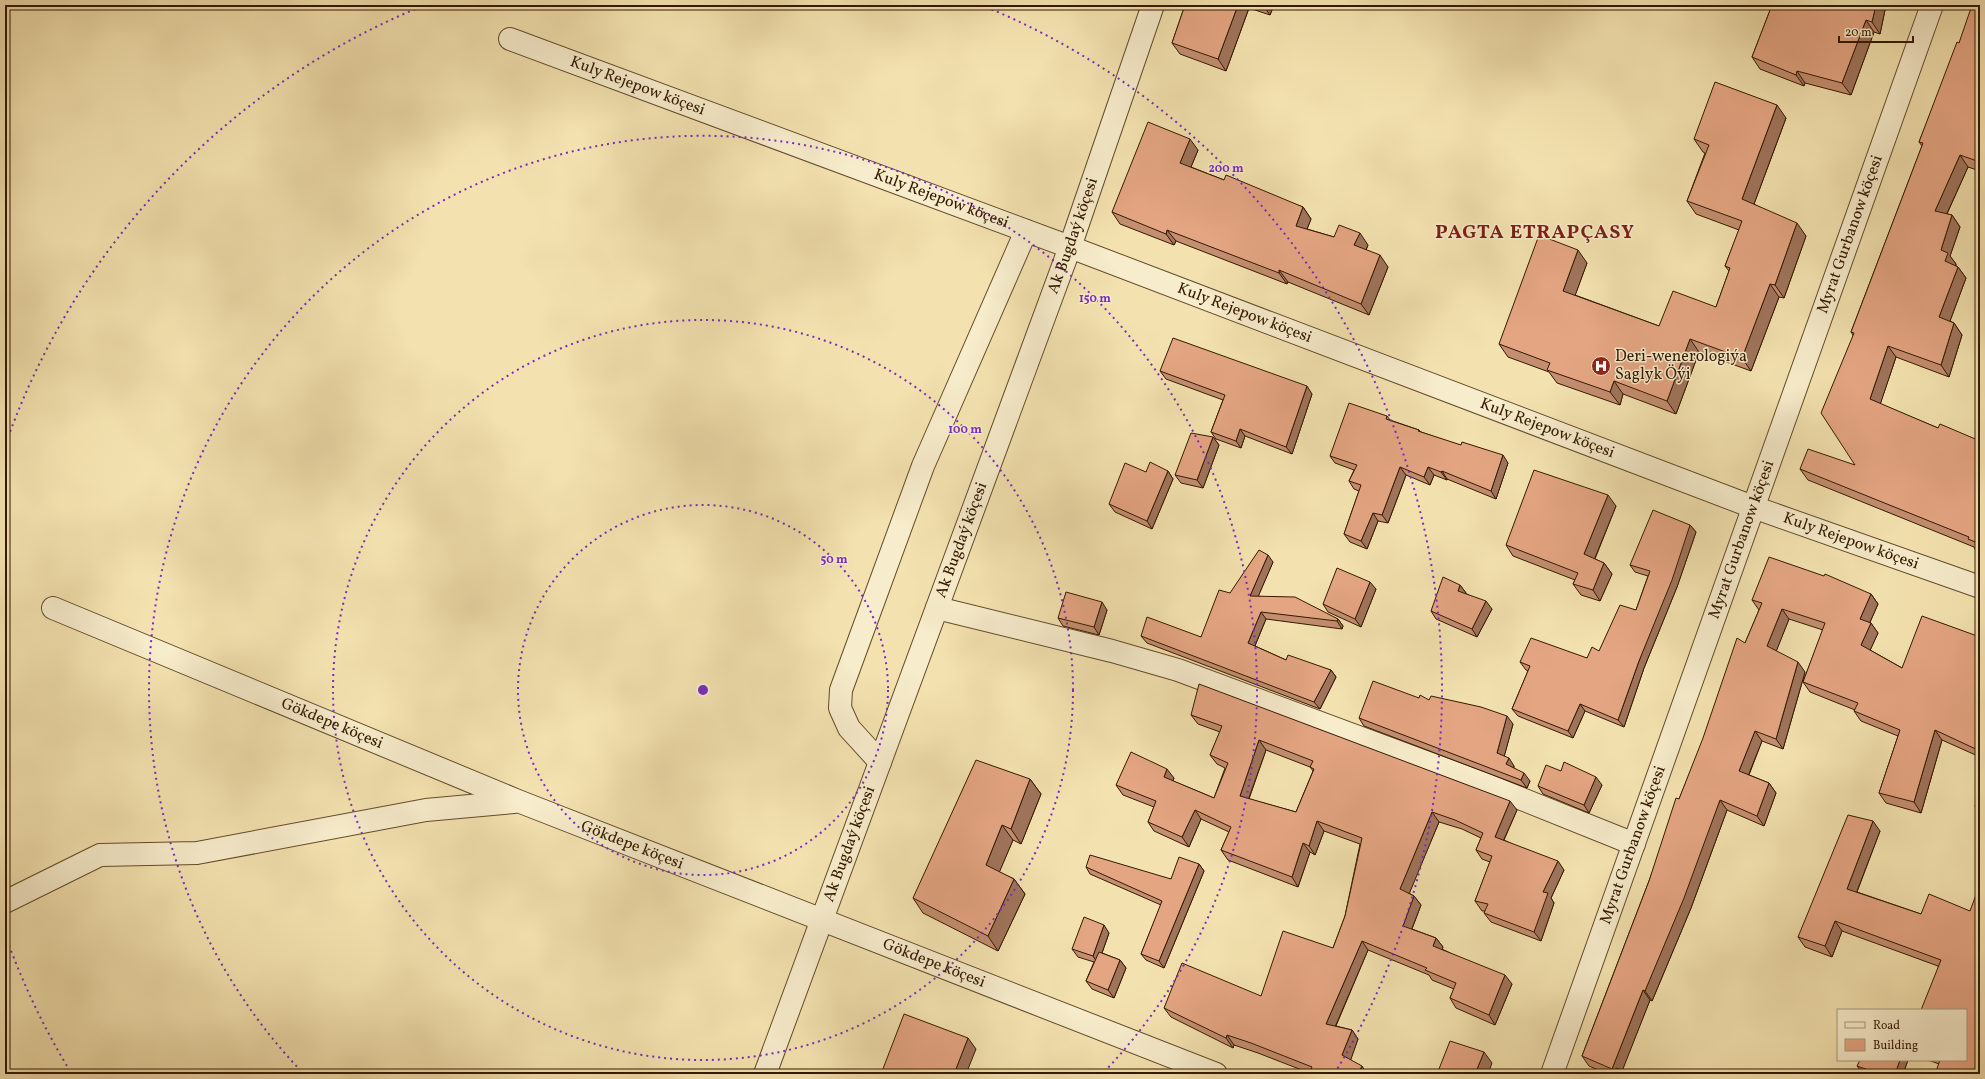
<svg xmlns="http://www.w3.org/2000/svg" width="1985" height="1079" font-family="Vollkorn,serif">
  <style>
    .lines { fill: none; stroke-linecap: round; stroke-linejoin: round }
    .minor-casing { stroke: #644b2c; stroke-width: 24 }
    .minor { stroke: #f7eccb; stroke-width: 22 }
    .wall { fill: #c48e70; stroke: #341901; fill-rule: evenodd }
    .shaded-wall { fill: #a0745b; stroke: #341901 }
    .building { fill: #e4a582; stroke: #341901; fill-rule: evenodd }
    .ring { fill: none; stroke: #7b2cbf; stroke-width: 2; stroke-dasharray: 2 4 }
    .labels { text-anchor: middle; dominant-baseline: central; stroke-width: 3; stroke-linejoin: round; paint-order: stroke }
    .street-label { font-size: 16px; fill: #341901; stroke: #f7eccb }
    .poi-label { font-size: 16px; fill: #341901; stroke: #f7eccb; text-anchor: start }
    .district-label { font-size: 20px; font-weight: bold; letter-spacing: 1px; fill: #7a1f14; stroke: #f7eccb }
    .centre { fill: #7b2cbf; stroke: #f7eccb; stroke-width: 2 }
    .ring-label { font-size: 12px; text-anchor: middle; font-weight: bold; fill: #7b2cbf; stroke: #f7eccb; stroke-width: 3; stroke-linejoin: round; paint-order: stroke }
  </style>
  <rect width="100%" height="100%" fill="#f3e2af"/>
  <filter id="stains"><feTurbulence type="fractalNoise" baseFrequency=".005" numOctaves="4"/><feColorMatrix values="0 0 0 0 .2 0 0 0 0 .09 0 0 0 0 .02 0 0 0 .5 -.17"/></filter>
  <radialGradient id="worn" r=".72"><stop offset=".6" stop-color="#630" stop-opacity="0"/><stop offset="1" stop-color="#630" stop-opacity=".3"/></radialGradient>
  <g class="lines">
    <defs>
      <g id="minor">
        <path id="s1" d="M510 39 1070 247 1753 507 1980 587"/>
        <path id="s2" d="M53 608 518 801 1216 1074"/>
        <path d="M937 608 1112 651 1178 670 1482 783 1634 844"/>
        <path d="M880 762 849 728 840 708 841 690 923 466 1026 231"/>
        <path d="M5 902 100 855 197 853 426 810 514 802"/>
        <path id="s3" d="M765 1074 1070 247 1153 5"/>
        <path id="s4" d="M1552 1074 1932 5"/>
      </g>
    </defs>
    <use href="#minor" class="minor-casing"/>
    <use href="#minor" class="minor"/>
  </g>
  <g class="wall">
    <path d="M1185 5H1274L1270 15 1249 8 1226 71 1180 54 1172 43Z"/>
    <path d="M1772 5H1886L1880 34 1874 32 1851 95 1805 83 1804 86 1760 69 1752 57Z"/>
    <path d="M1980 5V171L1968 167 1947 214 1952 215 1960 227 1950 256 1956 264V266L1958 267 1966 278 1950 321 1954 323 1962 335 1949 377 1896 357 1880 404 1938 428 1980 441V552L1976 551 1974 547 1808 480 1800 469 1855 465 1853 335 1851 332 1922 146 1919 142 1959 43Z"/>
    <path d="M1786 118 1754 204 1806 236 1784 298 1779 297 1751 371 1699 352 1676 414 1623 394 1620 405 1557 383 1549 372 1508 357 1499 344 1587 263 1575 295 1659 326 1716 307 1729 271 1725 266 1739 230 1696 214 1687 201 1705 153 1703 152 1694 139Z"/>
    <path d="M1198 150 1191 167 1224 180 1303 207 1311 219 1307 229 1334 237 1368 245 1366 250 1388 267 1369 315 1288 282 1287 284 1176 241 1174 245 1120 224 1112 212Z"/>
    <path d="M1160 371 1312 394 1292 454 1245 436 1241 448 1216 439 1211 432 1223 400 1166 379Z"/>
    <path d="M1387 416 1390 420 1419 430 1421 432 1508 463 1496 499 1447 479V480L1434 475 1430 485 1406 475 1388 523 1378 521 1367 549 1350 542 1344 534 1359 491 1354 489 1349 481 1354 470 1335 463 1330 456Z"/>
    <path d="M1213 437 1219 445 1203 488 1181 483 1175 475Z"/>
    <path d="M1168 471 1173 479 1152 529 1115 512 1109 504 1146 472Z"/>
    <path d="M1616 506 1595 559 1604 563 1612 574 1600 601 1581 595 1573 584 1575 580 1513 556 1506 545Z"/>
    <path d="M1690 525 1696 532 1677 587 1644 668 1624 727 1585 711 1573 738 1518 716 1512 709 1528 671 1526 670 1520 662 1587 658 1599 651 1636 610 1648 576 1635 572 1630 565Z"/>
    <path d="M1273 562 1258 596 1338 619 1343 626 1342 629 1266 619 1255 646 1286 660 1331 670 1336 677 1320 709 1147 643 1141 636 1201 637 1230 593Z"/>
    <path d="M1460 585 1466 593H1465L1492 609 1477 637 1436 619 1431 611Z"/>
    <path d="M1376 589 1361 627 1328 612 1323 604Z"/>
    <path d="M1871 594 1878 604 1870 622 1878 633 1870 650 1902 668 1980 637V757L1942 740 1921 813 1886 803 1879 793 1898 736 1861 721 1854 711 1855 710 1810 692 1803 682 1823 630 1789 619 1776 651 1805 672 1783 749 1762 741 1749 775 1769 783 1776 793 1764 826 1727 810 1691 908 1652 1001 1650 1000 1622 1070 1633 1074H1608L1589 1066 1582 1056 1649 881 1679 799 1759 610 1752 600Z"/>
    <path d="M1107 610 1099 635 1063 626 1058 618Z"/>
    <path d="M1419 698 1513 724 1504 756 1514 766V768L1530 781 1527 788 1364 726 1359 718Z"/>
    <path d="M1191 715 1517 810 1504 840 1564 870 1551 898 1554 903 1541 941 1491 922 1484 913 1485 911H1482L1475 901 1490 862 1482 859 1476 850 1481 838 1462 829 1439 822 1409 893 1414 896 1421 905 1412 929 1436 938 1443 947 1442 949 1512 984 1495 1025 1456 1008 1450 998 1454 989 1432 980 1429 975 1368 950 1336 1026 1352 1030 1358 1039 1350 1060 1367 1074H1312L1258 1053 1234 1045 1233 1048 1171 1017 1164 1008 1261 996 1333 948 1345 916 1360 844 1324 831 1315 855 1310 852 1298 887 1228 860 1221 850 1229 832 1201 819 1189 847 1154 831 1148 822 1154 807 1123 795 1116 785 1174 778 1173 781 1214 798 1225 768 1217 764 1210 755 1220 732 1198 724ZM1266 750 1310 767 1313 771 1296 812 1249 799Z"/>
    <path d="M1561 771 1602 785 1589 813 1543 794 1538 786Z"/>
    <path d="M1030 779 1041 794 1021 844 1013 840 999 872 1014 879 1025 894 998 951 923 913 913 898Z"/>
    <path d="M1980 795V813L1975 806Z"/>
    <path d="M1880 831 1857 892 1921 914 1970 911 1980 1074 1939 1064 1928 1060H1966L1938 966 1842 931 1832 957 1805 947 1798 937Z"/>
    <path d="M1199 864 1204 871 1164 968 1146 960 1141 954 1161 905 1090 874 1086 867 1171 879Z"/>
    <path d="M1109 933 1102 953 1120 960 1126 968 1114 998 1092 989 1086 981 1094 962 1078 957 1072 949Z"/>
    <path d="M1908 1060 1903 1074H1863L1857 1066Z"/>
  </g>
  <g class="shaded-wall">
    <path d="M1238 5H1247L1249 8 1226 71 1218 59Z"/>
    <path d="M1263 5H1274L1270 15Z"/>
    <path d="M1876 5H1886L1880 34 1872 22Z"/>
    <path d="M1866 20 1874 32 1851 95 1842 83Z"/>
    <path d="M1797 71 1805 83 1804 86 1796 75Z"/>
    <path d="M1777 105 1786 118 1751 212 1742 199Z"/>
    <path d="M1190 139 1198 150 1188 174 1180 163Z"/>
    <path d="M1980 154V165L1977 161Z"/>
    <path d="M1960 155 1968 167 1943 222 1935 211Z"/>
    <path d="M1303 207 1311 219 1304 237 1296 226Z"/>
    <path d="M1952 215 1960 227 1950 256 1956 264 1953 272 1945 261 1941 250Z"/>
    <path d="M1797 223 1806 236 1784 298 1775 285Z"/>
    <path d="M1167 230 1176 241 1174 245 1166 234Z"/>
    <path d="M1360 233 1368 245 1363 257 1354 245Z"/>
    <path d="M1578 250 1587 263 1572 304 1563 291Z"/>
    <path d="M1380 255 1388 267 1369 315 1361 304Z"/>
    <path d="M1958 267 1966 278 1947 329 1939 317Z"/>
    <path d="M1279 270 1288 282 1287 284 1279 273Z"/>
    <path d="M1770 284 1779 297 1751 371 1742 358Z"/>
    <path d="M1954 323 1962 335 1949 377 1941 365Z"/>
    <path d="M1690 339 1699 352 1676 414 1667 401Z"/>
    <path d="M1888 346 1896 357 1878 411 1870 399Z"/>
    <path d="M1614 381 1623 394 1620 405 1610 392Z"/>
    <path d="M1307 386 1312 394 1292 454 1286 447Z"/>
    <path d="M1240 429 1245 436 1241 448 1236 441Z"/>
    <path d="M1213 437 1219 445 1203 488 1197 480Z"/>
    <path d="M1503 455 1508 463 1496 499 1491 491Z"/>
    <path d="M1400 467 1406 475 1388 523 1382 515Z"/>
    <path d="M1428 467 1434 475 1430 485 1424 477Z"/>
    <path d="M1168 471 1173 479 1152 529 1147 521Z"/>
    <path d="M1442 471 1447 479V480L1441 472Z"/>
    <path d="M1608 495 1616 506 1592 565 1584 554Z"/>
    <path d="M1373 513 1378 521 1367 549 1361 541Z"/>
    <path d="M1690 525 1696 532 1677 587 1644 668 1624 727 1618 720 1639 661Z"/>
    <path d="M1268 555 1273 562 1255 604 1250 596Z"/>
    <path d="M1604 563 1612 574 1600 601 1593 590Z"/>
    <path d="M1370 582 1376 589 1361 627 1355 619Z"/>
    <path d="M1460 585 1466 593 1464 599 1458 591Z"/>
    <path d="M1871 594 1878 604 1867 629 1860 619Z"/>
    <path d="M1486 601 1492 609 1477 637 1472 629Z"/>
    <path d="M1102 602 1107 610 1099 635 1094 627Z"/>
    <path d="M1782 609 1789 619 1774 657 1767 646Z"/>
    <path d="M1261 612 1266 619 1253 650 1248 643Z"/>
    <path d="M1338 619 1343 626 1342 629 1337 621Z"/>
    <path d="M1871 623 1878 633 1868 655 1861 645Z"/>
    <path d="M1798 662 1805 672 1783 749 1776 739Z"/>
    <path d="M1331 670 1336 677 1320 709 1314 702Z"/>
    <path d="M1580 704 1585 711 1573 738 1568 731Z"/>
    <path d="M1507 716 1513 724 1503 761 1497 753Z"/>
    <path d="M1935 730 1942 740 1921 813 1914 802Z"/>
    <path d="M1755 731 1762 741 1746 781 1739 771Z"/>
    <path d="M1259 740 1266 750 1246 806 1240 796Z"/>
    <path d="M1509 758 1514 766 1512 772 1506 764Z"/>
    <path d="M1167 769 1174 778 1170 787 1164 777Z"/>
    <path d="M1524 773 1530 781 1527 788 1521 780Z"/>
    <path d="M1596 777 1602 785 1589 813 1584 805Z"/>
    <path d="M1030 779 1041 794 1021 844 1011 829Z"/>
    <path d="M1769 783 1776 793 1764 826 1757 816Z"/>
    <path d="M1720 800 1727 810 1691 908 1652 1001 1645 991Z"/>
    <path d="M1510 801 1517 810 1501 846 1495 837Z"/>
    <path d="M1195 810 1201 819 1189 847 1182 837Z"/>
    <path d="M1432 812 1439 822 1407 899 1400 889Z"/>
    <path d="M1317 821 1324 831 1315 855 1309 846Z"/>
    <path d="M1873 821 1880 831 1854 899 1847 889Z"/>
    <path d="M1002 825 1013 840 996 880 986 865Z"/>
    <path d="M1303 843 1310 852 1298 887 1292 877Z"/>
    <path d="M1558 861 1564 870 1551 898 1554 903 1541 941 1534 932 1543 892Z"/>
    <path d="M1199 864 1204 871 1164 968 1159 961Z"/>
    <path d="M1014 879 1025 894 998 951 988 936Z"/>
    <path d="M1414 896 1421 905 1409 936 1403 926Z"/>
    <path d="M1835 921 1842 931 1832 957 1825 946Z"/>
    <path d="M1104 925 1109 933 1098 964 1093 956Z"/>
    <path d="M1436 938 1443 947 1440 955 1433 946Z"/>
    <path d="M1362 941 1368 950 1332 1034 1326 1024Z"/>
    <path d="M1120 960 1126 968 1114 998 1108 990Z"/>
    <path d="M1505 975 1512 984 1495 1025 1489 1015Z"/>
    <path d="M1643 990 1650 1000 1621 1074H1616L1612 1069Z"/>
    <path d="M1352 1030 1358 1039 1349 1065 1342 1055Z"/>
    <path d="M1227 1035 1234 1045 1233 1048 1226 1038Z"/>
    <path d="M968 1038 976 1049 966 1074H954Z"/>
    <path d="M1484 1052 1492 1063 1488 1074H1475Z"/>
    <path d="M1900 1060H1908L1903 1074H1895Z"/>
    <path d="M1362 1066 1367 1074H1358Z"/>
  </g>
  <g class="building">
    <path d="M1185 5H1238L1218 59 1172 43Z"/>
    <path d="M1772 5H1876L1872 22 1866 20 1842 83 1797 71 1796 75 1752 57Z"/>
    <path d="M1972 5H1980V154L1977 161 1960 155 1935 211 1952 215 1941 250 1948 253 1945 261 1958 267 1939 317 1954 323 1941 365 1888 346 1870 399 1938 428 1940 424 1980 441V544L1968 539 1969 537 1800 469 1808 449 1855 465 1821 413 1854 333 1851 332 1923 143 1919 142 1957 42 1959 43Z"/>
    <path d="M1715 82 1777 105 1742 199 1797 223 1775 285 1770 284 1742 358 1690 339 1667 401 1614 381 1610 392 1547 370 1550 363 1499 344 1539 235 1578 250 1563 291 1659 326 1673 291 1716 307 1730 268 1725 266 1742 221 1687 201 1709 145 1694 139Z"/>
    <path d="M1148 122 1190 139 1180 163 1224 180 1226 175 1303 207 1296 226 1334 237 1339 225 1360 233 1354 245 1380 255 1361 304 1279 270V273L1167 230 1166 234 1112 212Z"/>
    <path d="M1173 338 1307 386 1286 447 1240 429 1236 441 1211 432 1225 395 1160 371Z"/>
    <path d="M1349 403 1387 416 1386 419 1419 430 1418 431 1461 445 1462 442 1503 455 1491 491 1442 471 1441 472 1428 467 1424 477 1400 467 1382 515 1373 513 1361 541 1344 534 1361 485 1349 481 1357 465 1330 456Z"/>
    <path d="M1191 433 1213 437 1197 480 1175 475Z"/>
    <path d="M1150 462 1168 471 1147 521 1109 504 1125 463 1146 472Z"/>
    <path d="M1534 470 1608 495 1584 554 1604 563 1593 590 1573 584 1578 573 1506 545Z"/>
    <path d="M1653 510 1690 525 1672 580 1639 661 1618 720 1580 704 1568 731 1512 709 1530 666 1520 662 1531 638 1587 658 1592 647 1599 651 1620 605 1636 610 1650 571 1630 565Z"/>
    <path d="M1259 550 1268 555 1250 596 1295 597 1338 619 1337 621 1261 612 1248 643 1286 660 1288 655 1331 670 1314 702 1141 636 1147 617 1201 637 1219 590 1230 593Z"/>
    <path d="M1769 557 1824 576 1825 574 1871 594 1860 619 1871 623 1861 645 1902 668 1922 616 1980 637V751L1935 730 1914 802 1879 793 1900 730 1854 711 1858 703 1803 682 1825 623 1782 609 1767 646 1798 662 1776 739 1755 731 1739 771 1769 783 1757 816 1720 800 1684 898 1645 991 1643 990 1612 1069 1582 1056 1649 881 1676 798 1679 799 1703 738 1737 638 1745 643 1762 603 1752 600Z"/>
    <path d="M1337 568 1370 582 1355 619 1323 604Z"/>
    <path d="M1443 577 1460 585 1458 591 1486 601 1472 629 1431 611Z"/>
    <path d="M1066 592 1102 602 1094 627 1058 618Z"/>
    <path d="M1373 681 1419 698 1420 695 1429 700 1431 696 1481 707 1507 716 1497 753 1509 758 1506 764 1524 773 1521 780 1359 718Z"/>
    <path d="M1199 684 1510 801 1495 837 1558 861 1543 892 1548 893 1534 932 1484 913 1488 904 1475 901 1492 856 1476 850 1483 833 1455 820 1432 812 1400 889 1414 896 1403 926 1436 938 1433 946 1505 975 1489 1015 1450 998 1456 983 1425 970 1427 968 1362 941 1326 1024 1352 1030 1342 1055 1362 1066 1358 1074H1322L1311 1069 1312 1067 1251 1043 1227 1035 1226 1038 1164 1008 1182 963 1261 996 1283 931 1333 948 1345 916 1362 838 1317 821 1309 846 1303 843 1292 877 1221 850 1231 827 1195 810 1182 837 1148 822 1156 801 1116 785 1131 752 1167 769 1164 777 1214 798 1228 763 1210 755 1222 726 1191 715ZM1259 740 1313 761 1310 767 1314 769 1296 812 1240 796Z"/>
    <path d="M976 760 1030 779 1011 829 1002 825 986 865 1014 879 988 936 913 898Z"/>
    <path d="M1564 762 1596 777 1584 805 1538 786 1546 765 1561 771Z"/>
    <path d="M1980 795V808L1975 806Z"/>
    <path d="M1848 815 1873 821 1847 889 1921 914 1929 894 1970 911 1980 884V1074H1935L1940 1060H1966V1010H1921L1941 960 1835 921 1825 946 1798 937Z"/>
    <path d="M1090 855 1171 879 1179 857 1199 864 1159 961 1141 954 1162 901 1086 867Z"/>
    <path d="M1084 917 1104 925 1093 956 1072 949Z"/>
    <path d="M1099 952 1120 960 1108 990 1086 981Z"/>
    <path d="M904 1014 968 1038 954 1074H881Z"/>
    <path d="M1450 1041 1484 1052 1475 1074H1437Z"/>
    <path d="M1860 1060H1900L1895 1074H1873L1874 1072 1857 1066Z"/>
    <path d="M1616 1068 1633 1074H1614Z"/>
  </g>
  <g class="ring">
    <circle cx="703" cy="690" r="185"/>
    <circle cx="703" cy="690" r="370"/>
    <path d="M301 1071A554 554 0 1 1 1105 1071"/>
    <path d="M70 1071A739 739 0 0 1 6 937M6 443A739 739 0 0 1 420 7M986 7A739 739 0 0 1 1336 1071"/>
  </g>
  <defs>
    <symbol id="hospital-disc" viewBox="-11 -11 22 22"><circle r="9.5" fill="#8f2418" stroke="#f7eccb"/><path d="M-5-5h3v3.5h4V-5h3V5h-3V1.5h-4V5h-3Z" fill="#fff"/></symbol>
  </defs>
  <g fill-rule="evenodd">
    <use href="#hospital-disc" x="1590" y="355" width="22" height="22"/>
  </g>
  <g class="labels">
    <g class="street-label">
      <text stroke="none"><textPath href="#s1" startOffset="136">Kuly Rejepow köçesi</textPath></text>
      <text stroke="none"><textPath href="#s1" startOffset="460">Kuly Rejepow köçesi</textPath></text>
      <text stroke="none"><textPath href="#s4" startOffset="891">Myrat Gurbanow köçesi</textPath></text>
      <text stroke="none"><textPath href="#s3" startOffset="893">Ak Bugdaý köçesi</textPath></text>
      <text stroke="none"><textPath href="#s1" startOffset="784">Kuly Rejepow köçesi</textPath></text>
      <text stroke="none"><textPath href="#s1" startOffset="1108">Kuly Rejepow köçesi</textPath></text>
      <text stroke="none"><textPath href="#s4" startOffset="567">Myrat Gurbanow köçesi</textPath></text>
      <text stroke="none"><textPath href="#s3" startOffset="569">Ak Bugdaý köçesi</textPath></text>
      <text stroke="none"><textPath href="#s1" startOffset="1432">Kuly Rejepow köçesi</textPath></text>
      <text stroke="none"><textPath href="#s2" startOffset="302">Gökdepe köçesi</textPath></text>
      <text stroke="none"><textPath href="#s3" startOffset="245">Ak Bugdaý köçesi</textPath></text>
      <text stroke="none"><textPath href="#s4" startOffset="243">Myrat Gurbanow köçesi</textPath></text>
      <text stroke="none"><textPath href="#s2" startOffset="626">Gökdepe köçesi</textPath></text>
      <text stroke="none"><textPath href="#s2" startOffset="950">Gökdepe köçesi</textPath></text>
    </g>
    <g class="poi-label">
      <text x="1615" y="357">Deri-wenerologiýa<tspan x="1615" dy="18">Saglyk Öýi</tspan></text>
    </g>
    <g class="district-label">
      <text x="1535" y="233">PAGTA ETRAPÇASY</text>
    </g>
  </g>
  <circle cx="703" cy="690" r="6" class="centre"/>
  <g class="ring-label">
    <text x="1226" y="172">200 m</text>
    <text x="1095" y="302">150 m</text>
    <text x="965" y="433">100 m</text>
    <text x="834" y="563">50 m</text>
  </g>
  <rect width="1985" height="1079" fill="none" stroke="#f3e2af" stroke-width="20"/>
  <rect x="6" y="6" width="1973" height="1067" fill="none" stroke="#341901" stroke-width="2"/>
  <rect x="10" y="10" width="1965" height="1059" fill="none" stroke="#341901"/>
  <rect x="1837" y="1009" width="130" height="52" fill="#f7eccb" stroke="#a9987a"/>
  <rect x="1845" y="1022" width="20" height="6" fill="#f7eccb" stroke="#a9987a"/>
  <text x="1873" y="1029" font-size="12" fill="#341901">Road</text>
  <rect x="1845" y="1039" width="20" height="12" fill="#e4a582" stroke="#a9987a"/>
  <text x="1873" y="1049" font-size="12" fill="#341901">Building</text>
  <path d="M1839 36v6h74v-6" fill="none" stroke="#341901" stroke-width="2"/>
  <text x="1845" y="36" font-size="12" fill="#341901" stroke="#f7eccb" stroke-width="3" paint-order="stroke">20 m</text>
  <rect width="100%" height="100%" filter="url(#stains)"/>
  <rect width="100%" height="100%" fill="url(#worn)"/>
</svg>
